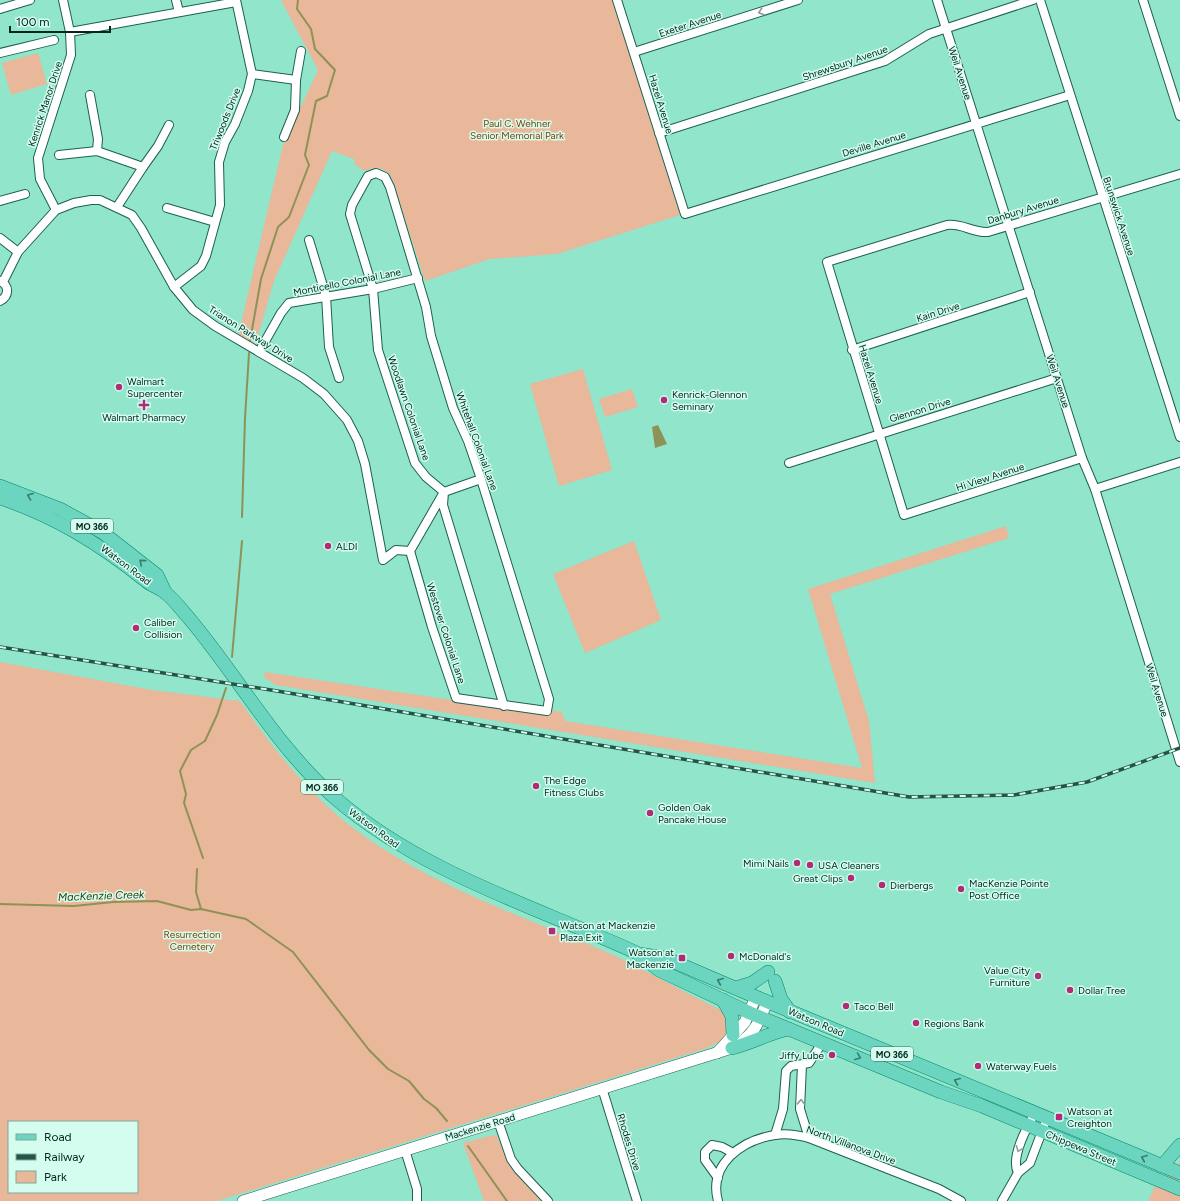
<svg xmlns="http://www.w3.org/2000/svg" width="1180" height="1201" font-family="Figtree,sans-serif">
  <style>
    .green { fill: #e9b799; fill-rule: evenodd }
    .water { fill: #8e9257 }
    .lines { fill: none; stroke-linecap: round; stroke-linejoin: round }
    .stream { stroke: #8e9257; stroke-width: 2 }
    .minor-casing { stroke: #1d604f; stroke-width: 10 }
    .secondary-casing { stroke: #1d604f; stroke-width: 12 }
    .primary-casing { stroke: #06866b; stroke-width: 14 }
    .minor { stroke: #fff; stroke-width: 8 }
    .secondary { stroke: #fff; stroke-width: 11 }
    .primary { stroke: #6bd5bf; stroke-width: 13 }
    .rail-casing { stroke: #245447; stroke-width: 3.5 }
    .rail { stroke: #d4fdef; stroke-width: 2; stroke-dasharray: 6; stroke-linecap: butt }
    .oneway { stroke: #8d9d99 }
    .oneway2 { stroke: #367e6e }
    .poi-dot { fill: #b02c74; stroke: #d4fdef; stroke-width: 1.5 }
    .labels { text-anchor: middle; dominant-baseline: central; stroke-width: 3; stroke-linejoin: round; paint-order: stroke }
    .shield { fill: #d4fdef; stroke: #40665c; stroke-width: 1 }
    .shield-label { font-size: 9px; font-weight: bold; fill: #01261d }
    .street-label { font-size: 10px; fill: #01261d; stroke: #d4fdef }
    .park-label { font-size: 10px; fill: #823e04; stroke: #d4fdef }
    .poi-label { font-size: 10px; fill: #01261d; stroke: #d4fdef; text-anchor: start }
    .water-label { font-size: 11px; font-style: italic; fill: #363807; stroke: #d4fdef }
  </style>
  <rect width="100%" height="100%" fill="#90e5cb"/>
  <g class="green">
    <path d="M281 0H613L680 215 557 254 490 259 425 281 391 176C384 168 376 166 365 171L355 165 354 159 332 151 274 281 256 342 252 343 238 336 283 145 318 70Z"/>
    <path d="M38 53 47 84 11 95 2 63Z"/>
    <path d="M583 369 612 470 559 486 530 384Z"/>
    <path d="M632 389 638 407 605 417 599 399Z"/>
    <path d="M1006 526 1009 538 830 594 869 721 875 783 276 685 264 677 265 672 551 715V710L562 712 565 721 862 768 808 589Z"/>
    <path d="M634 541 661 620 585 653 553 574Z"/>
    <path d="M0 662 152 690 240 701C273 749 310 796 357 831 430 885 519 915 602 950 643 968 681 991 721 1010L726 1015 730 1030 719 1042 707 1048 217 1201H0ZM9 1122H137V1192H9Z"/>
    <path d="M493 1135 497 1136 508 1163 541 1201H484L463 1143Z"/>
    <path d="M1180 1161V1201H1148L1155 1186 1176 1167Z"/>
  </g>
  <path class="water" d="M658 425 667 444 655 448 652 427Z"/>
  <g class="lines">
    <g class="stream">
      <path d="M250 341 261 279 278 227 289 217 309 165 305 155 316 101 327 96 335 70 315 49 311 29 297 9 298 0"/>
      <path d="M242 517 245 418 249 353"/>
      <path d="M232 657 242 541"/>
      <path d="M203 858 184 803 186 794 180 771 191 750 205 741 217 715 226 688"/>
      <path d="M197 869 196 892 201 909"/>
      <path d="M0 904 74 906 113 902 157 901 191 910 201 909 246 919 293 952 369 1050 388 1069 409 1081 424 1099 436 1108 447 1121"/>
      <path d="M468 1146 507 1201"/>
    </g>
    <defs>
      <g id="minor">
        <path d="M176 0 179 12"/>
        <path d="M617 0 685 214 1070 95"/>
        <path d="M937 0 1082 458 1095 489 1180 762"/>
        <path d="M1040 0 1180 437"/>
        <path d="M1143 0 1180 116"/>
        <path d="M0 9 30 0"/>
        <path d="M70 32 236 2"/>
        <path d="M634 52 798 0"/>
        <path d="M0 53 54 40"/>
        <path d="M252 74 296 80"/>
        <path d="M90 95 98 139 97 151"/>
        <path d="M659 133 885 61 929 34 1033 0"/>
        <path d="M284 137 295 110 296 80 301 51"/>
        <path d="M59 155 97 151 143 167"/>
        <path d="M0 201 25 194"/>
        <path d="M117 207 143 167 158 146 169 125"/>
        <path d="M167 208 215 222"/>
        <path d="M56 210 40 179 38 158 71 55 70 32 63 0"/>
        <path d="M0 238 18 252"/>
        <path d="M309 240 326 296 329 347 339 378"/>
        <path d="M0 281C10 286 9 296 0 301"/>
        <path d="M3 282 18 252 56 210 74 203 91 200H100L132 215 141 228 174 287 193 310 215 326 303 378 324 394 347 420 358 441 365 464 383 560 396 550 410 551"/>
        <path d="M174 287 201 266 206 256 220 205 219 162 225 142 235 124 248 91 252 74 236 0"/>
        <path d="M852 350 1030 292"/>
        <path d="M259 352 281 313 289 303 373 289 418 278"/>
        <path d="M1082 458 904 515 827 262 947 225C962 223 973 233 988 232L1180 174"/>
        <path d="M789 463 1057 378"/>
        <path d="M481 479 444 492 410 551 432 627 456 698 547 711 549 699 481 479 468 441 453 408 431 336 426 307 390 187 385 177 376 173 368 176 352 205 350 214 373 289 378 350 415 463 426 477 444 492 443 505 504 706"/>
        <path d="M1095 489 1180 462"/>
        <path d="M802 1065 800 1109 809 1138"/>
        <path d="M602 1088 637 1201"/>
        <path d="M498 1121 511 1159 518 1169 548 1201"/>
        <path d="M775 1135 783 1109 786 1071 791 1066 809 1063 822 1043"/>
        <path d="M405 1150 417 1189V1201"/>
        <path d="M1018 1173C1010 1157 1027 1127 1035 1113"/>
        <path d="M718 1178 705 1160V1152L712 1145 722 1147 733 1153"/>
        <path d="M718 1201C708 1164 742 1140 775 1135 786 1133 798 1135 809 1138L939 1189 961 1201"/>
        <path d="M1002 1201 1018 1173 1030 1163 1047 1118"/>
      </g>
      <g id="secondary">
        <path d="M717 1053 745 1022 756 997"/>
        <path d="M243 1201 732 1048C754 1035 758 1025 767 1002"/>
      </g>
      <g id="primary">
        <path d="M0 486 60 509 102 532 157 575 165 592"/>
        <path d="M0 498C55 516 101 545 146 581 151 585 157 587 163 591 172 597 181 609 188 617 238 676 276 747 335 798 422 873 534 906 637 953L659 970 750 1013 941 1092 982 1106 1180 1189"/>
        <path d="M639 954 665 958 756 997 1180 1173"/>
        <path d="M775 981 781 999 790 1012"/>
        <path d="M736 988 752 983 768 972"/>
        <path d="M723 1000 732 1016 733 1035"/>
        <path d="M732 1048C752 1043 769 1033 789 1029"/>
        <path d="M1162 1166 1180 1145"/>
      </g>
    </defs>
    <use href="#minor" class="minor-casing"/>
    <use href="#secondary" class="secondary-casing"/>
    <use href="#primary" class="primary-casing"/>
    <use href="#minor" class="minor"/>
    <use href="#secondary" class="secondary"/>
    <use href="#primary" class="primary"/>
    <defs>
      <path id="rail" d="M0 647 277 691 909 797 1014 795 1087 782 1180 748"/>
    </defs>
    <use href="#rail" class="rail-casing"/>
    <use href="#rail" class="rail"/>
  </g>
  <defs><path id="oneway-chevron" d="M-2-3.5L2.5 0L-2 3.5" fill="none" stroke-width="1.6" stroke-linecap="round" stroke-linejoin="round"/></defs>
  <g class="oneway">
    <use href="#oneway-chevron" transform="translate(761 12) rotate(162)"/>
    <use href="#oneway-chevron" transform="translate(801 1102) rotate(-88)"/>
    <use href="#oneway-chevron" transform="translate(1019 1149) rotate(111)"/>
  </g>
  <g class="oneway2">
    <use href="#oneway-chevron" transform="translate(30 496) rotate(-159)"/>
    <use href="#oneway-chevron" transform="translate(142 562) rotate(-140)"/>
    <use href="#oneway-chevron" transform="translate(720 981) rotate(-157)"/>
    <use href="#oneway-chevron" transform="translate(858 1057) rotate(22)"/>
    <use href="#oneway-chevron" transform="translate(957 1081) rotate(-158)"/>
    <use href="#oneway-chevron" transform="translate(1144 1158) rotate(-157)"/>
  </g>
  <g class="poi-dot">
    <circle cx="119" cy="387" r="4"/>
    <circle cx="664" cy="400" r="4"/>
    <path d="M142 399h4v4h4v4h-4v4h-4v-4h-4v-4h4z"/>
    <circle cx="328" cy="546" r="4"/>
    <circle cx="136" cy="628" r="4"/>
    <circle cx="536" cy="786" r="4"/>
    <circle cx="650" cy="813" r="4"/>
    <circle cx="797" cy="863" r="4"/>
    <circle cx="810" cy="865" r="4"/>
    <circle cx="851" cy="878" r="4"/>
    <circle cx="882" cy="885" r="4"/>
    <circle cx="961" cy="889" r="4"/>
    <rect x="548" y="927" width="8" height="8" rx="2"/>
    <circle cx="731" cy="956" r="4"/>
    <rect x="678" y="954" width="8" height="8" rx="2"/>
    <circle cx="1038" cy="976" r="4"/>
    <circle cx="1070" cy="990" r="4"/>
    <circle cx="846" cy="1006" r="4"/>
    <circle cx="916" cy="1023" r="4"/>
    <circle cx="832" cy="1055" r="4"/>
    <circle cx="978" cy="1066" r="4"/>
    <rect x="1055" y="1113" width="8" height="8" rx="2"/>
  </g>
  <g class="labels">
    <g class="shield">
      <rect x="71" y="519" width="42" height="14" rx="3"/>
      <rect x="301" y="780" width="42" height="14" rx="3"/>
      <rect x="871" y="1047" width="42" height="14" rx="3"/>
    </g>
    <g class="shield-label">
      <text x="92" y="526">MO 366</text>
      <text x="322" y="787">MO 366</text>
      <text x="892" y="1054">MO 366</text>
    </g>
    <g class="street-label">
      <text transform="translate(690 24) rotate(-18)">Exeter Avenue</text>
      <text transform="translate(845 63) rotate(-19)">Shrewsbury Avenue</text>
      <text transform="translate(960 73) rotate(72)">Weil Avenue</text>
      <text transform="translate(45 104) rotate(-72)">Kenrick Manor Drive</text>
      <text transform="translate(661 104) rotate(73)">Hazel Avenue</text>
      <text transform="translate(225 119) rotate(-68)">Triwoods Drive</text>
      <text transform="translate(874 144) rotate(-17)">Deville Avenue</text>
      <text transform="translate(1023 210) rotate(-17)">Danbury Avenue</text>
      <text transform="translate(1119 216) rotate(72)">Brunswick Avenue</text>
      <text transform="translate(347 282) rotate(-11)">Monticello Colonial Lane</text>
      <text transform="translate(938 312) rotate(-18)">Kain Drive</text>
      <text transform="translate(251 334) rotate(32)">Trianon Parkway Drive</text>
      <text transform="translate(871 374) rotate(73)">Hazel Avenue</text>
      <text transform="translate(1058 381) rotate(72)">Weil Avenue</text>
      <text transform="translate(409 408) rotate(71)">Woodlawn Colonial Lane</text>
      <text transform="translate(920 410) rotate(-17)">Glennon Drive</text>
      <text transform="translate(477 441) rotate(70)">Whitehall Colonial Lane</text>
      <text transform="translate(990 477) rotate(-18)">Hi View Avenue</text>
      <text transform="translate(126 565) rotate(37)">Watson Road</text>
      <text transform="translate(446 633) rotate(72)">Westover Colonial Lane</text>
      <text transform="translate(1157 690) rotate(73)">Weil Avenue</text>
      <text transform="translate(374 828) rotate(36)">Watson Road</text>
      <text transform="translate(816 1022) rotate(23)">Watson Road</text>
      <text transform="translate(480 1127) rotate(-17)">Mackenzie Road</text>
      <text transform="translate(629 1142) rotate(73)">Rhodes Drive</text>
      <text transform="translate(851 1145) rotate(20)">North Villanova Drive</text>
      <text transform="translate(1081 1148) rotate(23)">Chippewa Street</text>
    </g>
    <g class="park-label">
      <text x="517" y="123">Paul C. Wehner<tspan x="517" dy="12">Senior Memorial Park</tspan></text>
      <text x="192" y="934">Resurrection<tspan x="192" dy="12">Cemetery</tspan></text>
    </g>
    <g class="poi-label">
      <text x="127" y="381">Walmart<tspan x="127" dy="12">Supercenter</tspan></text>
      <text x="672" y="394">Kenrick-Glennon<tspan x="672" dy="12">Seminary</tspan></text>
      <text x="144" y="417" text-anchor="middle">Walmart Pharmacy</text>
      <text x="336" y="546">ALDI</text>
      <text x="144" y="622">Caliber<tspan x="144" dy="12">Collision</tspan></text>
      <text x="544" y="780">The Edge<tspan x="544" dy="12">Fitness Clubs</tspan></text>
      <text x="658" y="807">Golden Oak<tspan x="658" dy="12">Pancake House</tspan></text>
      <text x="789" y="863" text-anchor="end">Mimi Nails</text>
      <text x="818" y="865">USA Cleaners</text>
      <text x="843" y="878" text-anchor="end">Great Clips</text>
      <text x="969" y="883">MacKenzie Pointe<tspan x="969" dy="12">Post Office</tspan></text>
      <text x="890" y="885">Dierbergs</text>
      <text x="560" y="925">Watson at Mackenzie<tspan x="560" dy="12">Plaza Exit</tspan></text>
      <text x="674" y="952" text-anchor="end">Watson at<tspan x="674" dy="12">Mackenzie</tspan></text>
      <text x="739" y="956">McDonald's</text>
      <text x="1030" y="970" text-anchor="end">Value City<tspan x="1030" dy="12">Furniture</tspan></text>
      <text x="1078" y="990">Dollar Tree</text>
      <text x="854" y="1006">Taco Bell</text>
      <text x="924" y="1023">Regions Bank</text>
      <text x="824" y="1055" text-anchor="end">Jiffy Lube</text>
      <text x="986" y="1066">Waterway Fuels</text>
      <text x="1067" y="1111">Watson at<tspan x="1067" dy="12">Creighton</tspan></text>
    </g>
    <g class="water-label">
      <text transform="translate(101 896) rotate(-2)">MacKenzie Creek</text>
    </g>
  </g>
  <rect x="8" y="1121" width="130" height="72" fill="#d4fdef" stroke="#80a79b"/>
  <rect x="16" y="1134" width="20" height="6" fill="#6bd5bf" stroke="#80a79b"/>
  <text x="44" y="1141" font-size="12" fill="#01261d">Road</text>
  <rect x="16" y="1154" width="20" height="6" fill="#245447" stroke="#80a79b"/>
  <text x="44" y="1161" font-size="12" fill="#01261d">Railway</text>
  <rect x="16" y="1171" width="20" height="12" fill="#e9b799" stroke="#80a79b"/>
  <text x="44" y="1181" font-size="12" fill="#01261d">Park</text>
  <path d="M10 26v6h100v-6" fill="none" stroke="#01261d" stroke-width="2"/>
  <text x="16" y="26" font-size="12" fill="#01261d" stroke="#d4fdef" stroke-width="3" paint-order="stroke">100 m</text>
</svg>
